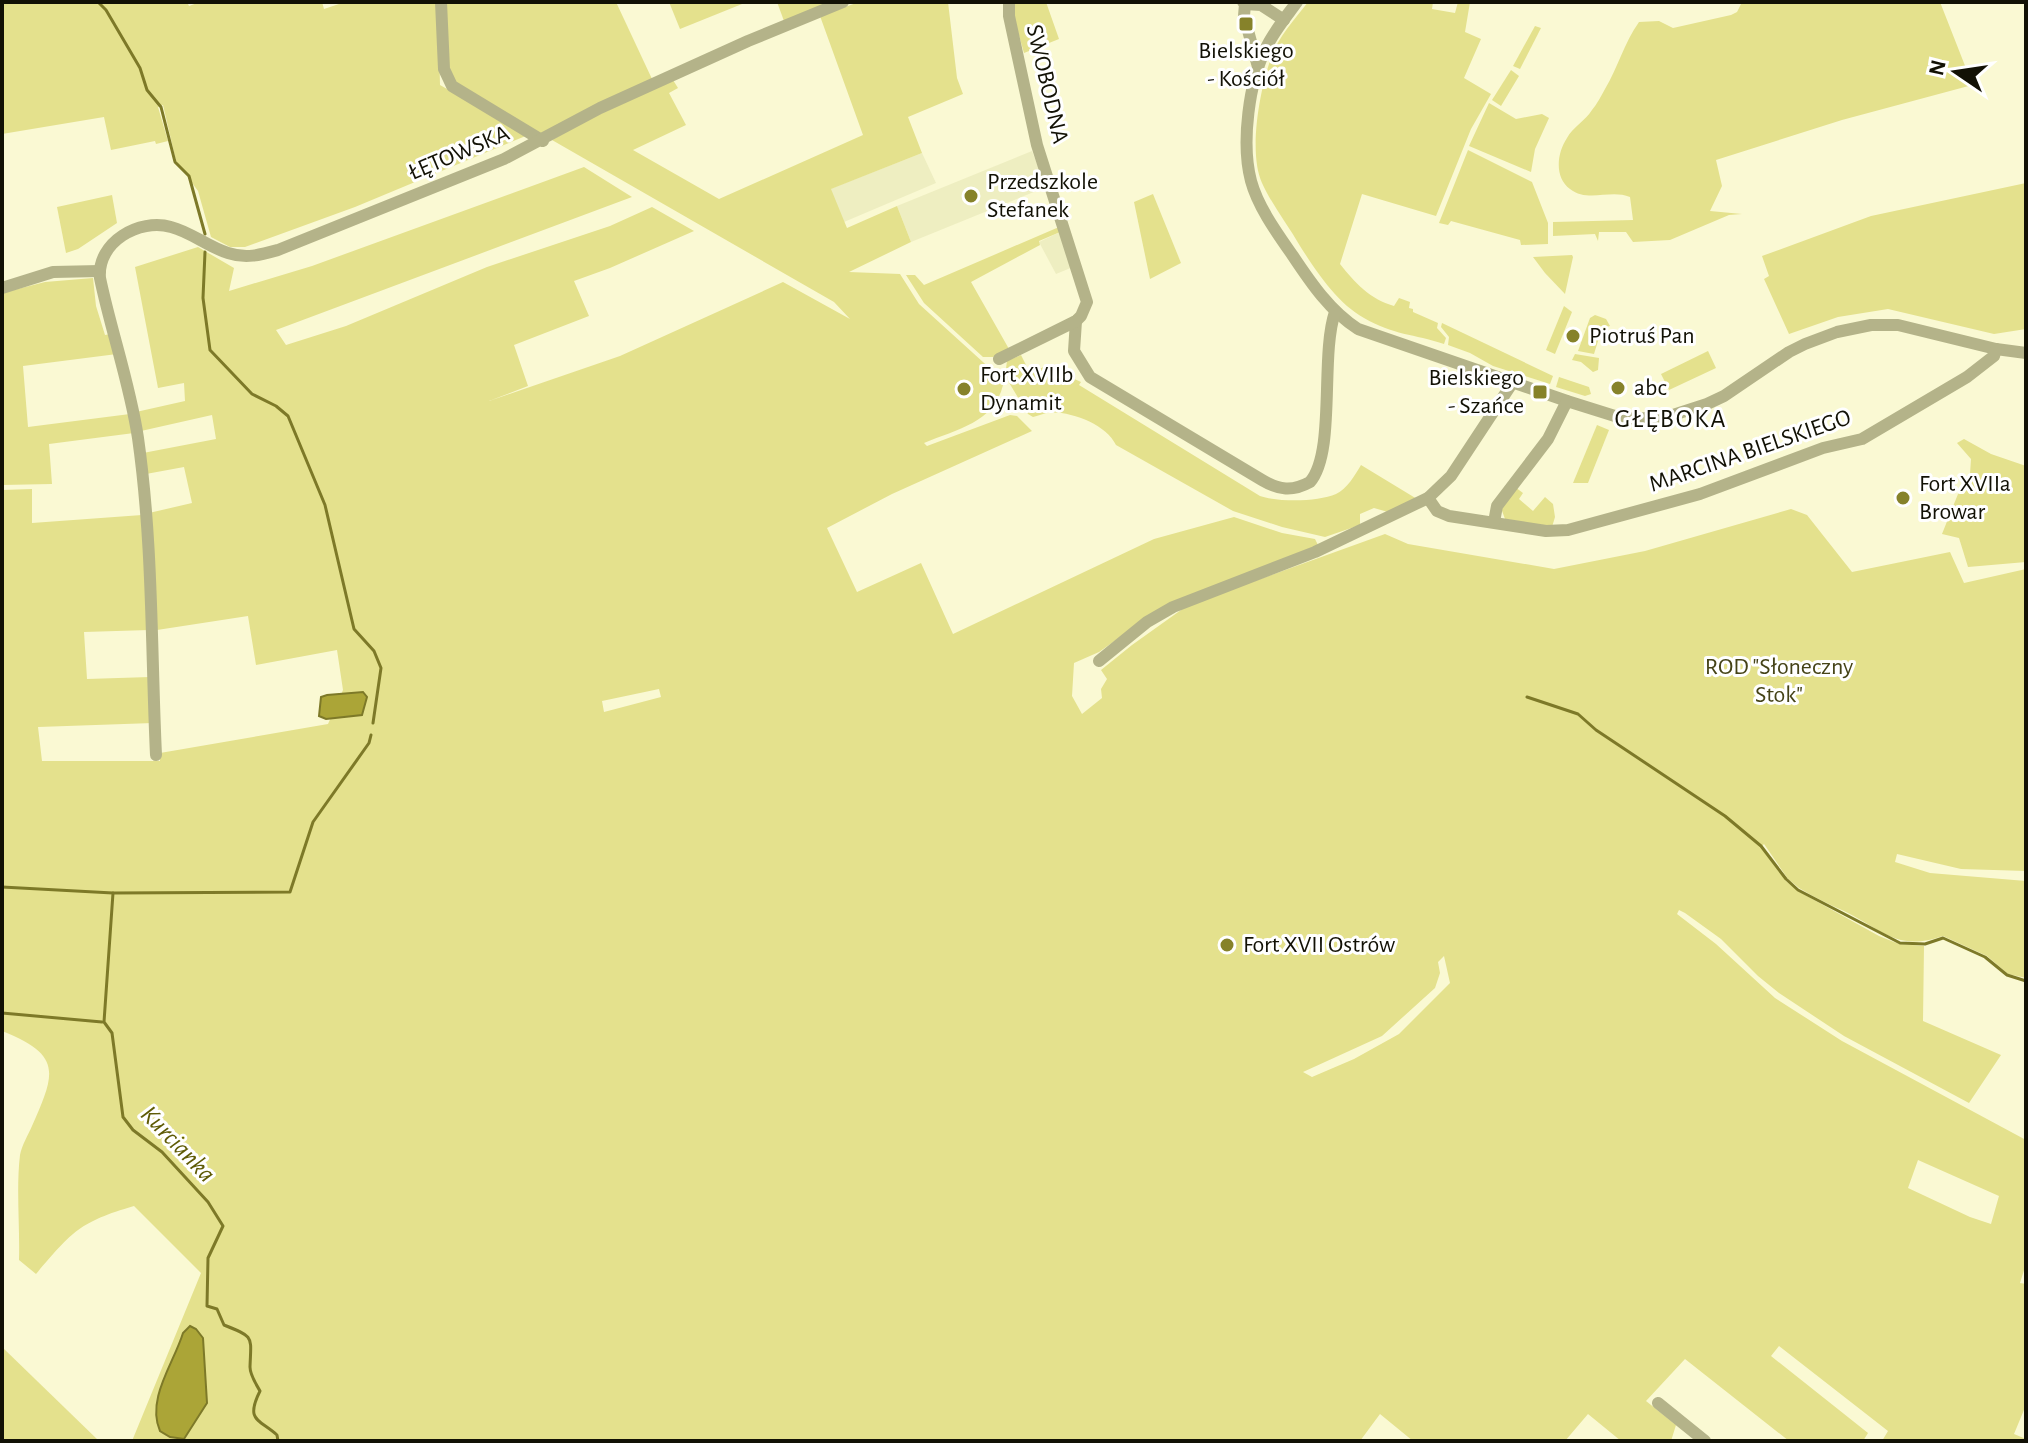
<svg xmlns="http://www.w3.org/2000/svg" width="2028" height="1443" font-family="'Alegreya Sans',sans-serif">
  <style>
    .built { fill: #eeeec1 }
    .green { fill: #e4e18d; fill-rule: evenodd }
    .water { fill: #aba537; stroke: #7d7928; stroke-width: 2 }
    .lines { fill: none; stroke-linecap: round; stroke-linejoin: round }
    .stream { stroke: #7d7928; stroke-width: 3 }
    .minor { stroke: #b4b389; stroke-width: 12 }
    .poi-dot { fill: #86822a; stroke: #fff; stroke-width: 3 }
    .labels { text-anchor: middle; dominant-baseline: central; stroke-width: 6; stroke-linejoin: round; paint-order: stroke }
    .poi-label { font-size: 24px; fill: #121105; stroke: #fff; text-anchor: start }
    .street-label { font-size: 24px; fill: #121105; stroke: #fff }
    .park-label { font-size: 24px; fill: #454317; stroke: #fff }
    .neighbourhood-label { font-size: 26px; letter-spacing: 2px; fill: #121105; stroke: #fff }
    .water-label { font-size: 26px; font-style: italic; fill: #5f5b06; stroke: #fff }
  </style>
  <rect width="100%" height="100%" fill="#faf9d3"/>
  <g class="built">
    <path d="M1032 151 1046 187 911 242 897 206Z"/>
    <path d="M922 153 936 183 844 222 830 189Z"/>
    <path d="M1060 232 1073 267 1056 274 1039 242Z"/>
  </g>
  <g class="green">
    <path d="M2 2H187L189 6 200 2H322L324 9 345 2H438L440 85 528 135 355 207 245 247H230L211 237 198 191 176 161 163 105 158 107 168 141 156 144 155 141 111 150 104 117 2 134Z"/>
    <path d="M446 2H616L652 79 539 135 461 88 449 75Z"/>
    <path d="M669 2H747L680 29Z"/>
    <path d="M777 2H831L784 21Z"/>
    <path d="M859 2H948L957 78 963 94 908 117 922 153 831 189 847 228 897 206 911 242 849 272 900 274 919 304 994 372 1003 385C994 423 957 429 924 443L927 446 1010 415 1017 416 1032 431 892 494 827 528 857 592 921 563 953 634 1154 539 1234 517 1282 533 1315 539 1318 545 1160 609 1099 652 1074 663 1072 696 1082 714 1102 698 1101 689 1107 679 1101 670 1132 645 1188 605 1385 534 1408 544 1554 569 1645 551 1791 509 1807 515 1852 572 1950 552 1964 583 2026 569V871L1961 869 1897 854 1895 862 1930 873 2026 881V978L2008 974 1987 956 1943 936C1897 952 1883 930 1844 911 1828 904 1814 897 1799 888L1788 879 1764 844 1761 847 1786 881 1798 891 1879 936 1899 944 1924 946 1923 1021 2001 1055 1969 1103 1844 1036 1779 993 1758 976 1721 939 1685 913 1679 910 1677 914 1716 944 1775 998 1842 1041 2026 1140V1264L2020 1283 2026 1284V1405L2014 1434 2026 1439V1441H1882L1888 1431 1779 1346 1771 1356 1868 1433 1863 1441H1789L1685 1359 1646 1401 1676 1425 1671 1441H1621L1588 1414 1565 1441H1413L1380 1414 1360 1441H132L201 1273 134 1206C79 1222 72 1232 36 1274L19 1260C20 1226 16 1188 20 1155 22 1145 28 1135 32 1126 56 1072 62 1055 2 1031V490L32 489V523L142 515 149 630 84 632 87 679 150 677 153 723 38 727 42 761H160V753L328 724 343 690 337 650 256 665 248 616 157 630 149 513 192 503 184 467 146 474 143 453 216 439 212 415 141 431 136 412 185 401 184 383 158 388 135 267 198 247 234 268 229 291 312 266 584 167 632 197 276 330 286 345 346 326 487 267 610 226 652 207 694 231 610 268 574 281 589 316 514 345 528 386 489 401 620 356 783 282 850 319 834 302 552 140 583 122 673 80 678 88 669 93 686 125 633 150 719 199 863 135 820 16ZM659 689 661 697 604 712 602 701ZM1444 956 1450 983 1399 1034 1354 1059 1312 1077 1303 1072 1382 1036 1435 988 1440 973 1438 962ZM1918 1160 1999 1196 1991 1224 1970 1217 1908 1188Z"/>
    <path d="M1014 2H1046L1059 39 1024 53 1014 18Z"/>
    <path d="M1308 2H1433L1432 9 1455 13 1458 2H1470L1465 32 1481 39 1464 78 1491 94 1471 129 1436 216 1362 194 1340 264C1355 283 1370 299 1394 306L1399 298 1410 302 1409 308 1413 309V312L1438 323 1437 328 1446 338 1444 344C1414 334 1393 335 1364 318 1337 303 1316 271 1300 246 1288 225 1272 205 1262 183 1248 152 1260 89 1271 58 1278 37 1295 19 1308 2Z"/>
    <path d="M1742 2H1940L1971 81 1976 84 1842 120 1716 160 1722 186 1710 211 1742 214 1729 215 1670 240 1633 242 1626 232H1599L1598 241 1595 234 1553 236V222L1633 220 1630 197C1610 189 1588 203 1570 189 1554 177 1557 153 1567 138 1573 127 1585 121 1592 110 1597 104 1601 96 1605 89 1618 67 1624 43 1639 22L1659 21 1673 28 1731 15 1737 12Z"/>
    <path d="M1535 26 1541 28 1520 69 1513 66Z"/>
    <path d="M1511 70 1519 76 1501 106 1492 100Z"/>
    <path d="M1489 103 1516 119 1542 114 1549 118 1535 149 1531 172 1469 146Z"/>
    <path d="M1468 150 1532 182 1548 223V244L1521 245 1520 240 1451 221 1448 225 1439 223Z"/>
    <path d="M2026 183V329L1994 334 1888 309 1838 317 1789 334 1764 279 1769 276 1762 256 1871 216Z"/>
    <path d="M1153 194 1181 263 1150 279 1134 202Z"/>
    <path d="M112 195 117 223 78 249 66 253 57 207Z"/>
    <path d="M1059 227 1060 232 1039 241 1040 245 971 282 1009 349 993 357H983L924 303 906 275H915L924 285Z"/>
    <path d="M1572 255 1573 257 1565 294 1545 273 1533 257Z"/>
    <path d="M93 278 96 306 105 335 111 334 117 354 23 366 28 427 130 414 134 433 49 444 52 484 2 485V293L45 282Z"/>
    <path d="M1564 306 1572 312 1555 354 1546 350Z"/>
    <path d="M1595 315 1606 319 1610 326 1602 328 1594 354 1578 351 1590 318Z"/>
    <path d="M1442 323 1553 376 1550 384 1493 366 1470 353 1448 345 1449 337 1441 327Z"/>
    <path d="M1708 351 1716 368 1669 390 1661 374Z"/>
    <path d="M1575 354 1599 358 1598 370 1593 372 1581 362 1572 360Z"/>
    <path d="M1021 355 1030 373 1046 366 1081 382 1079 385 1260 496C1278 502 1318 502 1336 494 1347 489 1355 475 1361 465L1417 499 1388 512 1374 508 1360 514V525L1325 537 1282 527 1233 511 1116 445C1106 424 1069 410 1046 413 1042 414 1038 416 1033 417L1028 414 1005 376 1007 361Z"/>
    <path d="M1559 377 1589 387 1591 394 1585 396 1556 387Z"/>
    <path d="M1597 425 1609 430 1588 483H1573Z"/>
    <path d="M1964 439 1991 454 2026 466V562L1968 567 1959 538 1942 534 1960 489 1970 474 1971 459 1957 443Z"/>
    <path d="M1515 487 1523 493 1519 499 1533 511 1545 497 1553 504 1555 517 1552 527 1505 519 1501 508Z"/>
    <path d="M2 1347 99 1441H2Z"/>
  </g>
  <g class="water">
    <path d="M363 692 367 697 362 715 326 719 319 716 321 697 327 695Z"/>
    <path d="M190 1326 196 1329 203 1338 207 1403 184 1439 170 1437 160 1431C146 1399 174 1363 183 1333Z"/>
  </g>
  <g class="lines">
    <g class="stream">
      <path d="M98 2 106 10 140 68 147 90 161 107 175 162 189 176 205 234"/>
      <path d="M205 252 203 298 210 350 252 394 276 406 288 416 325 505 354 629 374 651 381 668 373 723"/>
      <path d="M1527 697 1578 714 1596 730 1725 816 1761 846 1786 879 1798 890 1900 943 1925 944 1943 938 1985 957 2007 975 2026 981"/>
      <path d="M2 887 113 893 104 1022 112 1033 123 1117 133 1130 162 1152 208 1202 223 1226 208 1258 207 1306 217 1309 224 1325C255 1337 251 1336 250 1367 250 1375 256 1384 260 1391 245 1421 259 1419 277 1435L278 1441"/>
      <path d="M113 893 290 892 313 822 369 743 371 735"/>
      <path d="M2 1013 102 1022"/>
    </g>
    <g class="minor">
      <path d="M441 2 444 69 452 86 543 141"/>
      <path d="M1243 2 1245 4 1244 16 1258 67"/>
      <path d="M1297 2C1286 17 1274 31 1266 48 1249 82 1241 143 1251 181 1258 207 1277 233 1293 256 1311 283 1330 311 1358 329L1567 401 1618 417 1637 419 1673 415 1707 404 1724 396 1789 352 1805 344 1837 332 1871 325H1898L1996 349 2026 353"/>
      <path d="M1245 4 1261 5 1284 20"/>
      <path d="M2 288 53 272 100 271"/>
      <path d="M1076 321 1074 351 1090 377 1262 480C1279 490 1292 492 1310 482 1336 452 1320 356 1335 312"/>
      <path d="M999 359 1076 321 1081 316 1087 302 1037 145 1009 16V2"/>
      <path d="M1428 498 1437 511 1449 516 1546 531 1568 530 1700 494 1823 448 1862 439 1967 377 1994 356 1996 349"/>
      <path d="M1494 522 1497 506 1548 439 1567 401"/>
      <path d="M1099 661 1147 622 1173 607 1315 552 1428 498 1451 476 1513 382"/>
      <path d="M156 755C151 649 153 543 138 438 130 384 111 331 100 278 97 242 139 218 171 227 191 232 208 247 228 253 246 259 260 255 278 250L504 159 600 108 748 41 843 2"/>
      <path d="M1658 1403 1705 1441"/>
    </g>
  </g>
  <g class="poi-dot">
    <rect x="1238" y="16" width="16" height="16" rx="4"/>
    <circle cx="971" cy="196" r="8"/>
    <circle cx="1573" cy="336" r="8"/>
    <circle cx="1618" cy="388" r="8"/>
    <circle cx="964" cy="389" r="8"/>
    <rect x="1532" y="384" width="16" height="16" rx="4"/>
    <circle cx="1903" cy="498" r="8"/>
    <circle cx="1227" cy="945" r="8"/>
  </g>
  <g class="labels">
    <g class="poi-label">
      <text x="1246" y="51" text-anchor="middle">Bielskiego<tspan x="1246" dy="28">- Kościół</tspan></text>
      <text x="987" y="182">Przedszkole<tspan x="987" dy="28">Stefanek</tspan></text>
      <text x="1589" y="336">Piotruś Pan</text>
      <text x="980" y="375">Fort XVIIb<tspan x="980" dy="28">Dynamit</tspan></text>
      <text x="1524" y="378" text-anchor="end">Bielskiego<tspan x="1524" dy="28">- Szańce</tspan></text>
      <text x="1634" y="388">abc</text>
      <text x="1919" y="484">Fort XVIIa<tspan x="1919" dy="28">Browar</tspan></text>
      <text x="1243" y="945">Fort XVII Ostrów</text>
    </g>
    <g class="street-label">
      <text transform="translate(1047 84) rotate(77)">SWOBODNA</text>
      <text transform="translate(459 153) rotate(-23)">ŁĘTOWSKA</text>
      <text transform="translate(1750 451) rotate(-19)">MARCINA BIELSKIEGO</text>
    </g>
    <g class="park-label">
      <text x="1779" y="667">ROD "Słoneczny<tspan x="1779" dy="28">Stok"</tspan></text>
    </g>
    <g class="neighbourhood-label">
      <text x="1671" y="419">GŁĘBOKA</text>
    </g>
    <g class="water-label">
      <text transform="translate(178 1144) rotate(46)">Kurcianka</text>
    </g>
  </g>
  <rect width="2028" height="1443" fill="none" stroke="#121105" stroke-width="8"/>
  <g transform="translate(1956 72) rotate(283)" stroke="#ffffff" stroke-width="6" paint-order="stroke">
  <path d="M0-6L14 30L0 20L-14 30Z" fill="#121105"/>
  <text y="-12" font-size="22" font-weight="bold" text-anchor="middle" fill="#121105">N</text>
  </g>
</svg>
